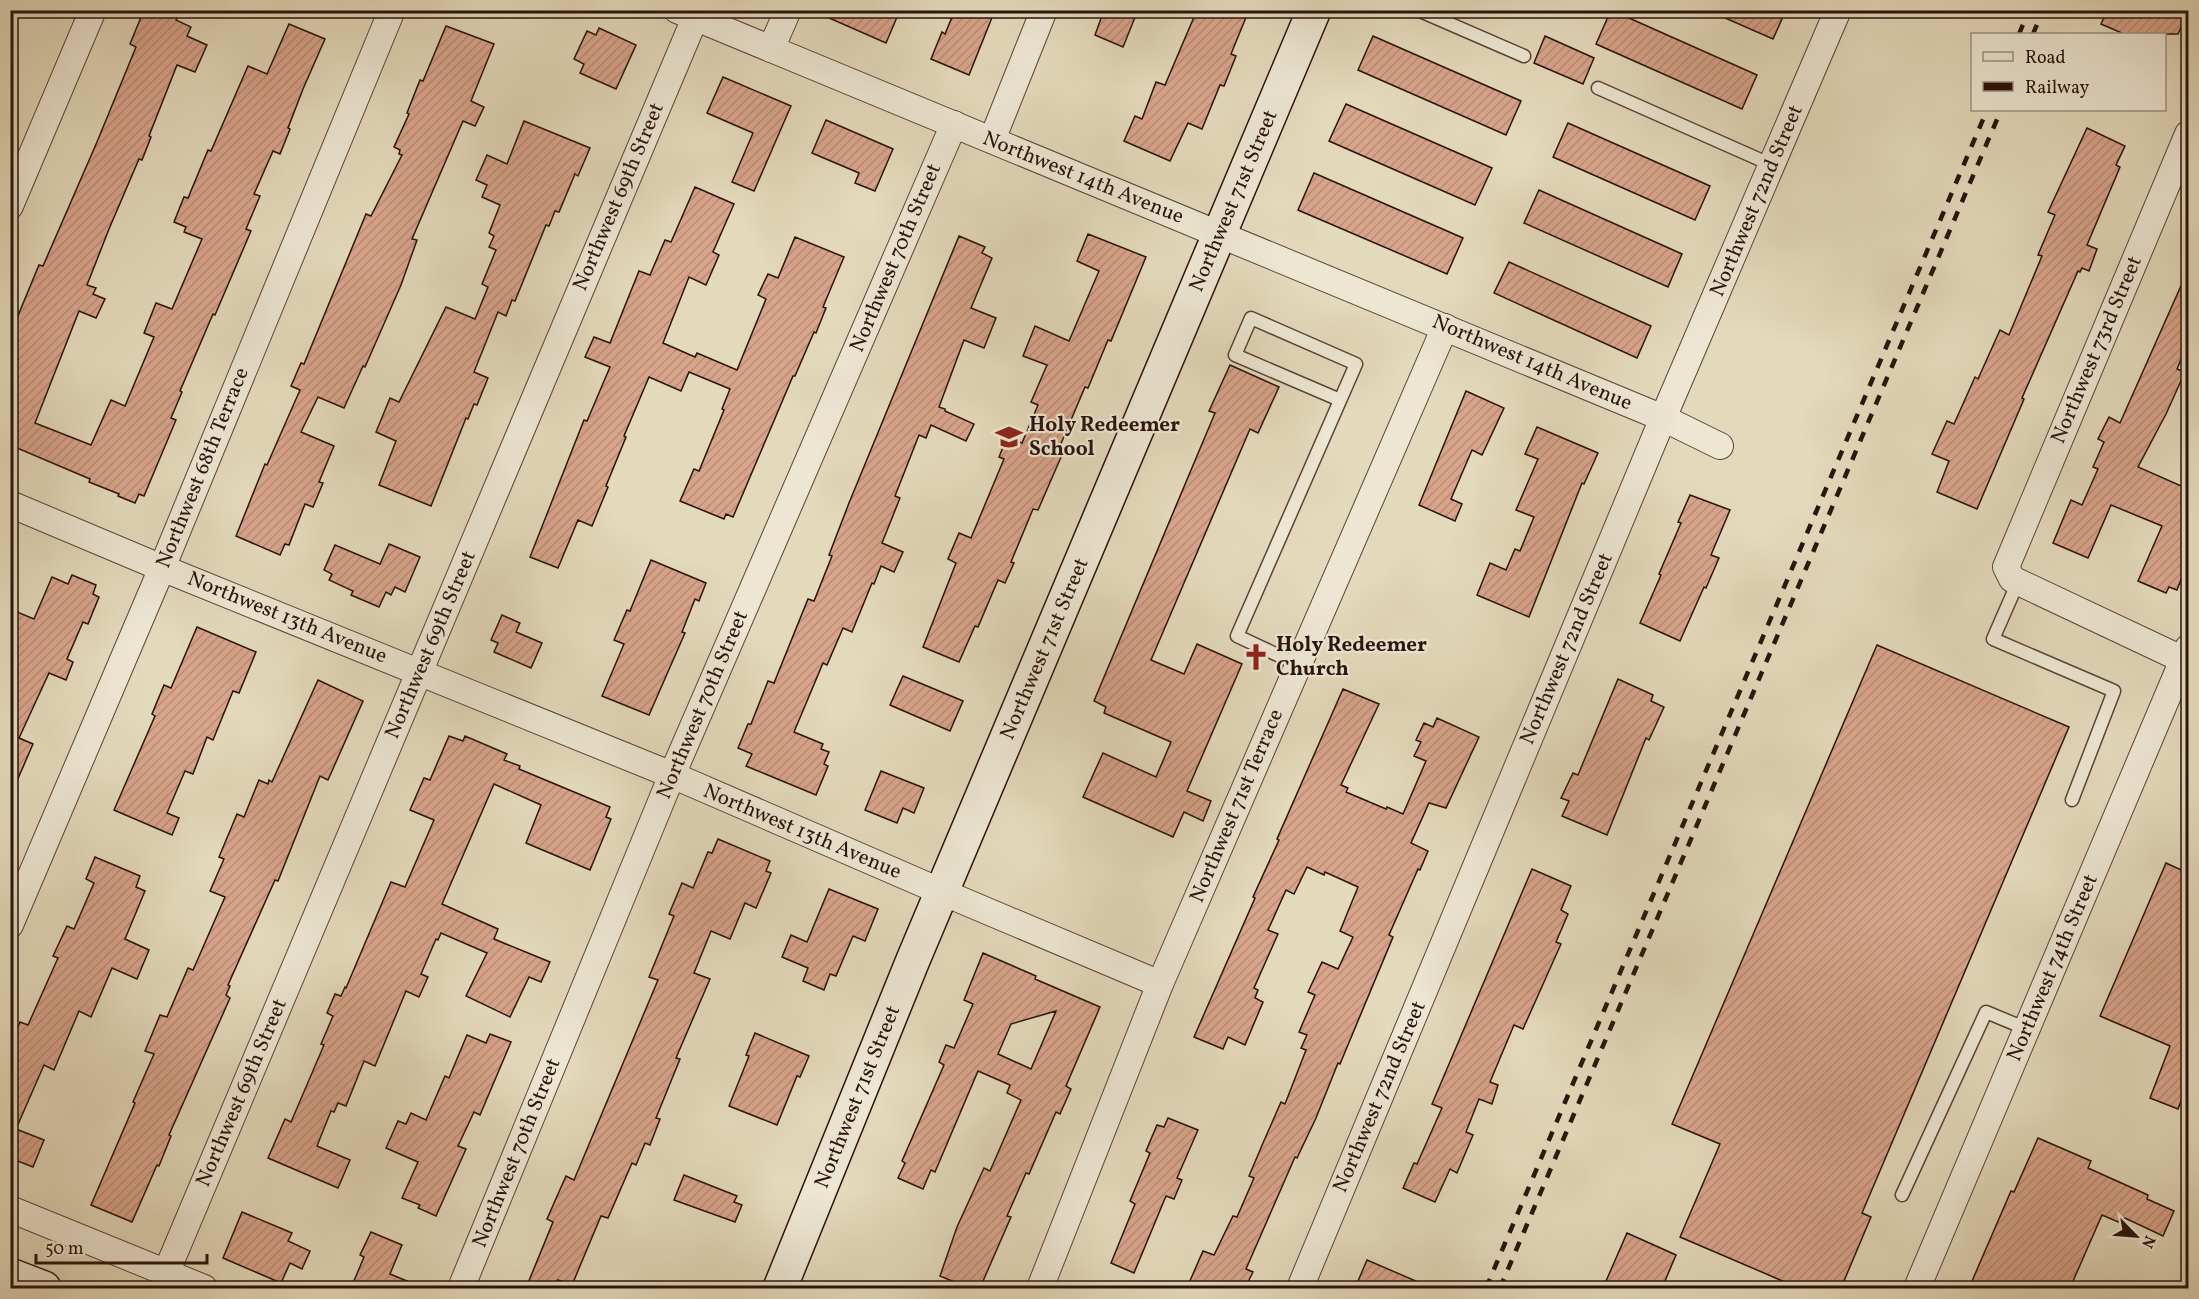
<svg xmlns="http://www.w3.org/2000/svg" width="2199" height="1299" font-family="Vollkorn,serif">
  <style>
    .building { fill: url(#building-hatch); stroke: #29130b; stroke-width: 1.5; fill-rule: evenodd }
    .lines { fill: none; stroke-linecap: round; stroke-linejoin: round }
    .lane-casing { stroke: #584437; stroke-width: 15 }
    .street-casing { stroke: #584437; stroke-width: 28 }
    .secondary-casing { stroke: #29130b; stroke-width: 36 }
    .lane { stroke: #ede6d3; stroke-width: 12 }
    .street { stroke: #ede6d3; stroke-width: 26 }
    .secondary { stroke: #ede6d3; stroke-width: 33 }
    .rail { stroke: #29130b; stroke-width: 4.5; stroke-dasharray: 10 10; stroke-linecap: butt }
    .labels { text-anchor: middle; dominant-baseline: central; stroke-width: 4.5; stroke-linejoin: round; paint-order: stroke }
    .street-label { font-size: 21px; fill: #29130b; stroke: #ede6d3 }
    .poi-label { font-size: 21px; font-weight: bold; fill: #29130b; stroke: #ede6d3; text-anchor: start }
  </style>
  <defs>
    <pattern id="building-hatch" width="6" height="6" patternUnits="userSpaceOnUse" patternTransform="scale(1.5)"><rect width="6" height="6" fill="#d8a48a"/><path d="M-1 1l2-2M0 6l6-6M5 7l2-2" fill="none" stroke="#b98c76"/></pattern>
  </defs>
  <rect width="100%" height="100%" fill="#e3d9bb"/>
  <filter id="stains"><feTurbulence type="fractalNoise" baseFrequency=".00333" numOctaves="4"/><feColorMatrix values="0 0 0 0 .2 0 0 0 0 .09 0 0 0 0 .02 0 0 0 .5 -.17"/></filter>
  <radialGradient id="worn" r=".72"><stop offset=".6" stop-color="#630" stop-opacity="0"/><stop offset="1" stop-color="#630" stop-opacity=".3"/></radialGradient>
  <g class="building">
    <path d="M144 10H181L176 20 191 27 187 36 207 45 195 72 177 65 149 136 151 137 142 160 139 159 109 229 87 285 96 288 93 294 105 299 96 318 79 311 35 423 91 445 111 400 125 406 154 337 144 333 156 303 172 309 202 239 184 232 186 227 174 222 184 197 188 198 208 150 211 151 248 66 267 74 289 24 325 39 303 89 288 128 290 129 280 154 273 151 254 194 260 196 246 229 251 231 215 315 213 314 180 391 182 392 171 418 176 420 144 496 139 494 135 503 118 496 119 494 89 482 90 479 10 445V335L39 265 43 266 97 142 136 47 130 44Z"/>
    <path d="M811 10H900L886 43Z"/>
    <path d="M955 10H995L969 75 931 59 942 32 945 34Z"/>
    <path d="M1104 10H1138L1123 47 1095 35Z"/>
    <path d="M1197 10H1249L1231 54 1236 56 1224 86 1220 85 1202 129 1188 123 1170 161 1124 141 1135 116 1142 119 1156 82 1165 85Z"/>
    <path d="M1611 10 1757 75 1742 109 1596 44Z"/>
    <path d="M1707 10H1786L1773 39Z"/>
    <path d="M2107 10H2188V11L2178 34H2124L2101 24Z"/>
    <path d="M446 26 494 44 471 101 484 107 475 126 463 121 412 239 417 240 401 285 365 367 363 366 344 408 318 397 301 432 334 446 319 482 323 483 313 507 305 504 289 545 285 544 280 555 236 536 265 464 267 465 300 390 291 386 301 363 304 364 366 214 371 216 402 155 399 154 400 150 394 147 409 114 407 113 420 80 423 81Z"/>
    <path d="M599 28 636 45 616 89 580 73 584 64 574 59 587 31 596 35Z"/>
    <path d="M1373 36 1521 101 1506 135 1358 70Z"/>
    <path d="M1545 36 1594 58 1583 84 1534 63Z"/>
    <path d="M723 77 791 106 754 191 732 182 753 133 707 113Z"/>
    <path d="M1346 104 1492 168 1475 205 1329 141Z"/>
    <path d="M826 120 893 149 875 191 855 183 859 173 812 153Z"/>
    <path d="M524 121 590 148 578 176 575 174 559 212 555 211 549 226 546 225 515 301 512 300 506 316 498 312 474 372 488 378 477 405 474 404 468 419 466 418 431 506 379 485 396 441 376 432 390 398 399 402 446 307 475 319 488 287 482 284 496 250 489 247 494 236 489 233 500 205 482 197 487 185 476 180 487 155 507 164Z"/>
    <path d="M1568 123 1710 186 1695 220 1553 157Z"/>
    <path d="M2087 128 2125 146 2116 165 2120 167 2087 245 2097 249 2089 271 2082 268 2080 272 2078 271 2022 398 2024 399 1977 509 1937 492 1949 461 1932 454 1947 421 1954 424 1975 377 1978 379 2000 330 2009 335 2042 256 2038 255 2055 215 2048 212Z"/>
    <path d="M1314 173 1463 238 1447 274 1298 210Z"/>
    <path d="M695 187 734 204 713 252 719 255 706 285 689 277 663 343 695 357 697 353 737 370 766 299 758 295 768 274 778 278 795 237 844 257 823 307 826 308 816 333 814 332 795 376H793L733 517 726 514 724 519 680 501 694 469 699 471 724 410 722 409 730 389 689 372 681 391 649 377 624 436 626 437 606 486 608 487 592 526 578 520 558 568 530 557 584 420 587 421 610 367 585 357 594 337 610 343 639 271 650 275 665 240 671 242Z"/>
    <path d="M1539 190 1682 254 1668 287 1524 223Z"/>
    <path d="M1088 234 1146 257 1111 341 1108 340 1088 388 1085 387 1060 446 1065 448 1038 510 1033 509 1011 562 1014 563 1005 583 998 580 978 627 975 626 959 662 923 647 956 563 948 559 959 533 971 538 1004 459 999 457 1007 437 1022 443 1038 405 1031 402 1047 365 1023 356 1035 326 1069 341 1099 271 1077 261Z"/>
    <path d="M959 236 985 247 982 253 992 258 971 308 996 318 984 348 964 340 939 407 945 409V411L974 424 966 441 931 425 926 438 919 435 895 496 900 498 882 543 903 552 894 572 881 566 874 584 872 583 852 632 843 628 827 665 823 663 794 732 823 744 821 749 829 752 824 764 828 766 816 795 746 766 752 754 738 748 748 724H751L768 681 774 683 808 599 814 601 832 556 829 555 849 503Z"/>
    <path d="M1509 262 1651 326 1637 358 1494 293Z"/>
    <path d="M2188 270V342L2177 369 2185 372 2166 414 2138 467 2188 489V561L2177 590 2169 587 2166 593 2138 581 2162 526 2111 505 2088 558 2053 543 2071 500 2082 505 2098 469 2093 467 2104 442 2098 439 2109 417 2120 423Z"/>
    <path d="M1230 365 1279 387 1258 433 1250 429 1151 660 1184 674 1197 644 1242 664 1187 791 1211 801 1203 821 1184 812 1173 837 1083 797 1103 753 1156 777 1171 742 1104 713 1106 707 1094 701 1215 413 1209 411Z"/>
    <path d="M1466 391 1504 408 1482 455 1472 450 1451 499 1462 504 1455 521 1419 505Z"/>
    <path d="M1537 427 1598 453 1584 484 1582 483 1529 617 1477 595 1490 563 1506 570 1515 549 1520 551 1534 517 1516 510 1538 459 1525 454Z"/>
    <path d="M1690 495 1730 510 1711 555 1719 558 1706 588 1704 587 1680 641 1640 623 1661 575 1659 574 1681 523 1678 522Z"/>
    <path d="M389 544 420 557 405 592 395 587 391 595 386 592 379 607 351 595 353 591 329 580 332 574 324 570 335 545 380 564Z"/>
    <path d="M651 560 706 583 699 601 695 599 682 632 685 633 649 715 602 696 624 644 614 640 627 610 630 611Z"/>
    <path d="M72 575 96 585 93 594 99 597 88 624 83 622 67 659 73 662 66 680 49 673 19 738 33 744 10 797V609L34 619 52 577 68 584Z"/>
    <path d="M502 615 520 623 516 632 542 643 531 668 494 652 498 643 491 640Z"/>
    <path d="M197 627 256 652 239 693 233 691 213 740 207 737 193 774 185 771 167 813 179 818 172 835 114 810 155 716 152 714 164 685 171 688Z"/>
    <path d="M1877 645 2069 727 1862 1213 1871 1217 1841 1288H1799L1680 1237 1720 1144 1672 1124Z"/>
    <path d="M903 676 963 701 950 731 890 705Z"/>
    <path d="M1618 679 1653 695 1651 701 1664 707 1649 740 1646 738 1607 835 1562 816 1569 801 1561 798 1573 773 1578 775Z"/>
    <path d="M318 680 363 701 328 780 320 776 278 881 275 880 228 985 230 986 226 995 230 998 169 1135 171 1136 159 1166 157 1165 132 1222 91 1205 135 1103 133 1102 154 1054 145 1051 160 1015 167 1017 188 968 193 970 225 897 210 891 224 859 219 857 237 814 244 817 259 780 268 784 269 780 272 782Z"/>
    <path d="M1343 689 1379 704 1341 785 1348 788 1346 792 1386 809 1387 807 1403 814 1426 761 1414 756 1421 742 1416 740 1424 723 1433 727 1437 718 1479 737 1446 808 1429 803 1411 843 1428 851 1420 870 1418 869 1389 935 1393 937 1340 1064 1338 1063 1316 1118 1297 1158 1295 1157 1246 1269 1253 1272 1245 1288H1201L1189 1283 1203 1251 1214 1255 1233 1216 1237 1217 1254 1178 1249 1176 1263 1143 1281 1102 1285 1104 1306 1050 1301 1048 1307 1035 1299 1032 1315 995 1308 992 1322 962 1338 969 1353 937 1340 931 1358 887 1325 872 1324 875 1307 867 1294 894 1286 890 1268 930 1278 934 1254 988 1258 990 1255 998 1263 1002 1245 1045 1228 1037 1223 1049 1194 1037 1255 898 1253 897 1279 840 1277 839Z"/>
    <path d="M449 736 463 741 465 736 507 754 504 760 520 766 519 769 610 807 606 817 611 819 590 870 526 843 541 805 494 784 442 904 498 929 494 939 550 962 541 982 529 977 510 1017 466 996 487 953 441 933 438 940 436 939 421 974 428 977 419 997 406 991 375 1066 364 1061 346 1106 338 1103 334 1112 331 1111 317 1146 350 1160 338 1188 268 1158 285 1119 291 1122 324 1045 321 1044 333 1016 327 1013 335 994 341 996 345 987 346 988 391 882 405 887 434 820 410 810 424 778 430 780Z"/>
    <path d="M881 771 924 788 914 813 903 808 897 823 865 810Z"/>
    <path d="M718 839 770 861 766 871 771 873 756 908 745 903 730 939 711 931 694 973 710 979 676 1058 680 1059 656 1118 660 1119 650 1145 645 1143 636 1165 632 1163 608 1218 601 1216 572 1285 558 1280 555 1288H526L553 1222 547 1219 566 1176 574 1180 658 980 649 977 674 916 669 914 682 883 693 888 708 852 712 853Z"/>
    <path d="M95 857 140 876 136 887 145 891 125 939 149 950 137 979 112 968 91 1017 79 1011 54 1070 44 1065 16 1129 44 1140 33 1167 10 1158V1046L20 1022 28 1025 58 958 53 956 67 926 74 929 94 883 86 879Z"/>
    <path d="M2166 863 2188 873V1082L2178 1109 2150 1098 2170 1046 2100 1016Z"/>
    <path d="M1532 869 1571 886 1561 910 1568 914 1556 942 1561 944 1523 1029 1514 1025 1490 1082 1498 1085 1492 1104 1479 1099 1466 1132 1473 1135 1457 1173 1450 1169 1435 1202 1403 1188 1414 1163 1417 1164 1442 1108 1432 1104Z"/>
    <path d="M829 889 878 909 865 941 853 936 836 976 830 974 824 990 803 981 808 968 782 957 791 935 807 942Z"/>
    <path d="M983 953 1036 976 1035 979 1100 1007 1066 1086 1071 1089 1060 1114 1056 1112 1029 1174 1026 1173 1007 1216 1011 1217 980 1288H969L940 1276 957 1227 984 1168 990 1171 1021 1100 1007 1093 1010 1085 978 1071 935 1172 931 1170 923 1189 898 1178 905 1163 902 1161 944 1065 939 1062 946 1045 954 1048 973 1004 964 1000ZM1056 1011 1031 1069 998 1054 1011 1024Z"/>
    <path d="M755 1033 809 1056 800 1077 797 1076 777 1125 729 1106 749 1056 746 1055Z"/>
    <path d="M490 1034 511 1042 480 1115 474 1112 458 1146 466 1149 436 1216 418 1208 420 1205 402 1198 418 1162 386 1148 398 1121 406 1124 411 1113 426 1120 445 1076 449 1078 467 1035 486 1043Z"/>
    <path d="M1168 1118 1198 1130 1177 1178 1182 1180 1174 1199 1166 1196 1134 1273 1111 1263 1135 1204 1130 1201 1150 1153 1146 1151 1157 1125 1164 1127Z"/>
    <path d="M2038 1138 2091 1161 2088 1168 2148 1195 2147 1199 2174 1211 2163 1236 2125 1218 2123 1224 2102 1215 2070 1288H1969L2011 1191 2014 1192Z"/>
    <path d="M684 1175 737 1196 734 1202 742 1205 735 1222 674 1200Z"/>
    <path d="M242 1212 292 1233 288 1241 310 1251 302 1269 290 1263 281 1283 223 1258Z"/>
    <path d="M371 1232 402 1245 390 1274 424 1288H351L364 1257 360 1255Z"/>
    <path d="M1627 1233 1676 1255 1662 1288H1603Z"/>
    <path d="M1367 1260 1432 1288H1355Z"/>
  </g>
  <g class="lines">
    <defs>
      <g id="lane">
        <path d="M1418 10 1524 56"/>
        <path d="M1598 88 1772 165"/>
        <path d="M2018 582 1993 639 2114 691 2072 800"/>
        <path d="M1299 665 1237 636 1356 364 1251 318 1235 355 1340 400"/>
        <path d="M1902 1195 1986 1012 2027 1029"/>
      </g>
      <g id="street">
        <path d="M677 10 1663 418 1720 446"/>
        <path d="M771 49 788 10"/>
        <path d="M2188 134 2006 567 2012 579 2188 662"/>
        <path d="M992 140 1044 10"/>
        <path d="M10 206 93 10"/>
        <path d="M10 504 162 568 672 775 942 892 1160 984"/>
        <path d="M10 925 162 568 392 10"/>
        <path d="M10 1209 204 1288"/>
        <path d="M166 1273 695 18"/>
        <path d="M461 1288 672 775 954 124"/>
        <path d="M1040 1288 1160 984 1445 327"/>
        <path d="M1300 1288 1663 418 1838 10"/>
        <path d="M1917 1288 2188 648"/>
      </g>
      <g id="secondary">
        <path d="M10 1275 44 1288"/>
        <path d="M780 1288 913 960 1314 10"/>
      </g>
    </defs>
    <use href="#lane" class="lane-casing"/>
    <use href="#street" class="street-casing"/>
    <use href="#secondary" class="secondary-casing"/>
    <use href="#lane" class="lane"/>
    <use href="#street" class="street"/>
    <use href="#secondary" class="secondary"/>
    <g class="rail">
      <path d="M2019 34 2029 10"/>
      <path d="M2033 34 2043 10"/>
      <path d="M1486 1288 1987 110"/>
      <path d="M1500 1288 2001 110"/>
    </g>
  </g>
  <defs>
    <symbol id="school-bare" viewBox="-9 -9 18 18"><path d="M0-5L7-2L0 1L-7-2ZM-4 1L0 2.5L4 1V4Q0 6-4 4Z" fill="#8f2418" stroke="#ede6d3" stroke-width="2.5" paint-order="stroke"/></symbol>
    <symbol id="church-bare" viewBox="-9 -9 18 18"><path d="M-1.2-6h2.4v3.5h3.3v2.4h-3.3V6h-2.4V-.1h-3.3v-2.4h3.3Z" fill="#8f2418" stroke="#ede6d3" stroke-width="2.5" paint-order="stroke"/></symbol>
  </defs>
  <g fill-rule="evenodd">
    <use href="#school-bare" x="990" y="418" width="38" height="38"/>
    <use href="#church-bare" x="1237" y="638" width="38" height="38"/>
  </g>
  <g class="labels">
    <g class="street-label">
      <text transform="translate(1083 178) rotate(22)">Northwest 14th Avenue</text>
      <text transform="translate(619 197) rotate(-67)">Northwest 69th Street</text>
      <text transform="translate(1234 201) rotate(-67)">Northwest 71st Street</text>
      <text transform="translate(1757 201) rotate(-67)">Northwest 72nd Street</text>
      <text transform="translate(896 258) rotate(-67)">Northwest 70th Street</text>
      <text transform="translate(2097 350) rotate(-67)">Northwest 73rd Street</text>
      <text transform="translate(1532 363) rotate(23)">Northwest 14th Avenue</text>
      <text transform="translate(203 468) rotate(-68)">Northwest 68th Terrace</text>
      <text transform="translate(287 618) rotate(22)">Northwest 13th Avenue</text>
      <text transform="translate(431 645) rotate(-67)">Northwest 69th Street</text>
      <text transform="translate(1045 649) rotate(-67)">Northwest 71st Street</text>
      <text transform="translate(1567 649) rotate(-67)">Northwest 72nd Street</text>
      <text transform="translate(703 705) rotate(-67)">Northwest 70th Street</text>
      <text transform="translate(1237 806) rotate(-67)">Northwest 71st Terrace</text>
      <text transform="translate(802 832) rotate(23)">Northwest 13th Avenue</text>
      <text transform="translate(2053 968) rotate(-67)">Northwest 74th Street</text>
      <text transform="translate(242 1093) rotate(-67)">Northwest 69th Street</text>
      <text transform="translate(858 1097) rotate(-68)">Northwest 71st Street</text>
      <text transform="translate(1380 1097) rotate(-67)">Northwest 72nd Street</text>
      <text transform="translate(517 1153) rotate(-68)">Northwest 70th Street</text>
    </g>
    <g class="poi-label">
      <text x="1029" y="425">Holy Redeemer<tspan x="1029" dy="24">School</tspan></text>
      <text x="1276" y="645">Holy Redeemer<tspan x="1276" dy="24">Church</tspan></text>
    </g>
  </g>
  <rect width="2199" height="1299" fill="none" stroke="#e3d9bb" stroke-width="36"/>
  <rect x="12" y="12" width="2175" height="1275" fill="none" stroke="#29130b" stroke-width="3"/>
  <rect x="18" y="18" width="2163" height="1263" fill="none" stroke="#29130b" stroke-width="1.5"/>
  <rect x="1971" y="33" width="195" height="78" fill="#ede6d3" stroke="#9f9283" stroke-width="1.5"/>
  <rect x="1983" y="52" width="30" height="9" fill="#ede6d3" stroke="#9f9283" stroke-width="1.5"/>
  <text x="2025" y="63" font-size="18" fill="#29130b">Road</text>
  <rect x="1983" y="82" width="30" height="9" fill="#29130b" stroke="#9f9283" stroke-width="1.5"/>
  <text x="2025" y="93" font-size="18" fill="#29130b">Railway</text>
  <g transform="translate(2136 1236) rotate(115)" stroke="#ede6d3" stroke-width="4.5" paint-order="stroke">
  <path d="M0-4.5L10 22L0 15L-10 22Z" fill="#29130b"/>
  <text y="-9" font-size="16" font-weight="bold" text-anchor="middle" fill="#29130b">N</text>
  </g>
  <path d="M36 1254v9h171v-9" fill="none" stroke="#29130b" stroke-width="3"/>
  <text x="45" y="1254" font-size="18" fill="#29130b" stroke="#ede6d3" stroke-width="4.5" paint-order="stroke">50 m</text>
  <rect width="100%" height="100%" filter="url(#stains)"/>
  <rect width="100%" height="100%" fill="url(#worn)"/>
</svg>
